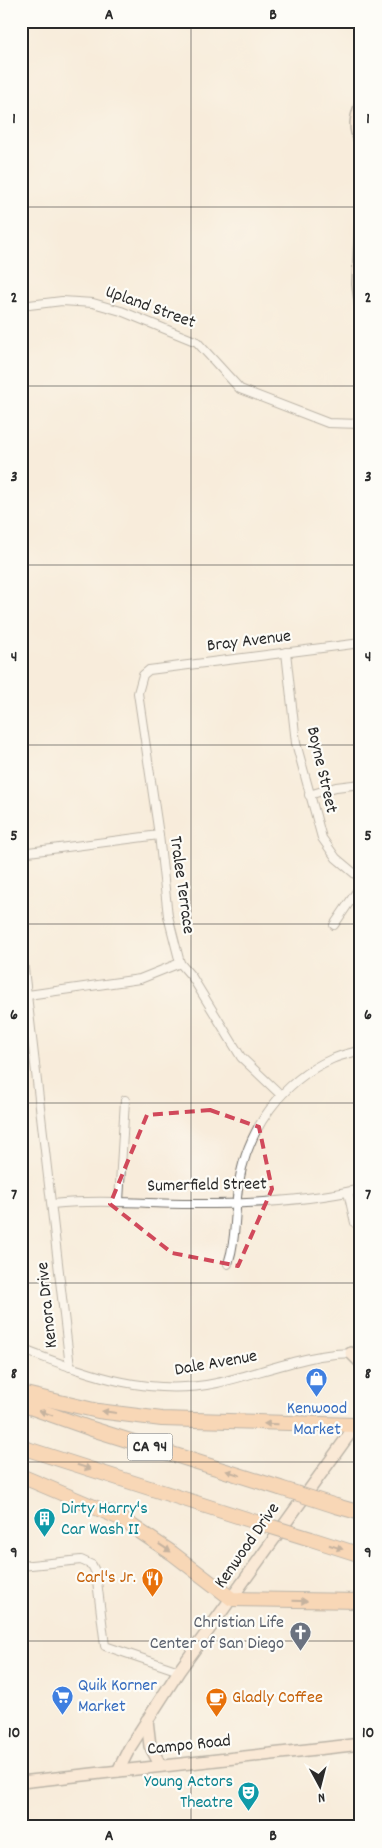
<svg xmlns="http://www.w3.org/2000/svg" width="382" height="1848" font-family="Dekko,sans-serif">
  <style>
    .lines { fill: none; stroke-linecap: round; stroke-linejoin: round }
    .street-casing { stroke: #736f69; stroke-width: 10 }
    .secondary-casing { stroke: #736f69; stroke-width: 14 }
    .highway-casing { stroke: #736f69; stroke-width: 16 }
    .street { stroke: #fff; stroke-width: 8 }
    .secondary { stroke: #fde4d0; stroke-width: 11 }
    .highway { stroke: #f9bc8a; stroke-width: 14 }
    .highway-bridge-casing { stroke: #736f69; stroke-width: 16; stroke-linecap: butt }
    .highway-bridge { stroke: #f9bc8a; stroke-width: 14 }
    .oneway { fill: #886c56 }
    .marked { fill: none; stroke: #d1495b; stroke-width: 4; stroke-dasharray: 10 6; stroke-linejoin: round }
    .grid { fill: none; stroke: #2b2b2b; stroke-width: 1; stroke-opacity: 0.55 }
    .labels { text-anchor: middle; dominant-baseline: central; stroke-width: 4.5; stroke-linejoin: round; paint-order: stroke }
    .shield { fill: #fdfcf7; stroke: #6a6a68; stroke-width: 1 }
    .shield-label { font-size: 16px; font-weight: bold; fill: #2b2b2b }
    .street-label { font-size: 18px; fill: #2b2b2b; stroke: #fdfcf7 }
    .shop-label { font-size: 18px; fill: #366cbe; stroke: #fdfcf7 }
    .culture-label { font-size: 18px; fill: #0d838f; stroke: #fdfcf7; text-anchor: start }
    .food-label { font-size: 18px; fill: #c56008; stroke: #fdfcf7; text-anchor: end }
    .worship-label { font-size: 18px; fill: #5b616d; stroke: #fdfcf7; text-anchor: end }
    .neatline { fill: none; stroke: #2b2b2b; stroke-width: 2 }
    .grid-label { font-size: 16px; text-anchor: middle; font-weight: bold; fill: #2b2b2b }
  </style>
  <rect width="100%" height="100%" fill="#fdfcf7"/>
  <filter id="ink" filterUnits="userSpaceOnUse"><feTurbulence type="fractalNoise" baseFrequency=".02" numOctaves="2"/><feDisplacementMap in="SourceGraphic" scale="10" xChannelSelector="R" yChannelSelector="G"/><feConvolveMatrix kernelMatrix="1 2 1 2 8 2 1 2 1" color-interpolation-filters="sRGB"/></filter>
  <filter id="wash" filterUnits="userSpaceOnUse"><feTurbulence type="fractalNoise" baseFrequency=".0096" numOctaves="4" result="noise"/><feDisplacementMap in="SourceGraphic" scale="20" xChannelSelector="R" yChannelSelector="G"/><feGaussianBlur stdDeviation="1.12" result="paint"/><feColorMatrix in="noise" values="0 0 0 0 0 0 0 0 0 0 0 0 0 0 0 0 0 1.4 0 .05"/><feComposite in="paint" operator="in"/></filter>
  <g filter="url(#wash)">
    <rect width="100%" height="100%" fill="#f8ecdb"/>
  </g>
  <g filter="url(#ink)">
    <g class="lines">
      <defs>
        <g id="street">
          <path d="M21 306 62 301 93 303 121 311 197 342 240 389 328 423 361 424"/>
          <path d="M286 652 296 743 322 838 336 858 361 879"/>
          <path d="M309 795 336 787 361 784"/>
          <path d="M21 853 159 835"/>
          <path d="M334 925 361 885"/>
          <path d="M21 943 70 1367"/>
          <path d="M28 995 140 979 180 963"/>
          <path d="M281 1095 241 1057 192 977 180 963 168 916 159 835 138 693 143 675 149 670 361 643"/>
          <path d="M348 1192 355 1223"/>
          <path d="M119 1201 125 1100"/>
          <path d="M52 1204C101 1199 149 1204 197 1204 251 1204 308 1201 361 1189"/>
          <path d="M228 1264C237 1237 234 1210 239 1182 248 1129 282 1081 332 1059 341 1055 351 1053 361 1050"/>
          <path d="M21 1349C86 1373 146 1398 217 1383 255 1375 317 1350 354 1354"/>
          <path d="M21 1566 81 1560 92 1565 96 1573 105 1646 179 1671"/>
        </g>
        <g id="secondary">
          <path d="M361 104C356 117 353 129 361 142"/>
          <path d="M361 222 358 284 361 307"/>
          <path d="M351 1353 361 1363"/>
          <path d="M147 1720 150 1746 161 1766"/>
          <path d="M118 1771 130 1747 179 1671 361 1418"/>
          <path d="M21 1782 361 1744"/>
        </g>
        <g id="highway">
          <path d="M21 1393 98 1411 162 1419 355 1425 361 1430"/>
          <path d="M21 1404 89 1428 280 1488"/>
          <path d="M21 1447 256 1522"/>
          <path d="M21 1476 120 1518 172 1553 232 1599 361 1601"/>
          <path d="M336 1506 361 1513"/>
          <path d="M311 1539 361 1555"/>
        </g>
      </defs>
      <use href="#street" class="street-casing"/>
      <use href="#secondary" class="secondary-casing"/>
      <use href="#highway" class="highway-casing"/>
      <use href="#street" class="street"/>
      <use href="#secondary" class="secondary"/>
      <use href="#highway" class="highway"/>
      <defs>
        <g id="highway-bridge">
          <path d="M280 1488 336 1506"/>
          <path d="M256 1522 311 1539"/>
        </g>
      </defs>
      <use href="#highway-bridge" class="highway-bridge-casing"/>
      <use href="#highway-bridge" class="highway-bridge"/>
    </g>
    <defs><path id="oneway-solid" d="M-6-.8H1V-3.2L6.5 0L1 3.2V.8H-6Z" transform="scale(1.25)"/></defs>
    <g class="oneway">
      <use href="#oneway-solid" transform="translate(109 1412) rotate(-173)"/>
      <use href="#oneway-solid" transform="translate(46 1413) rotate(-160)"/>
      <use href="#oneway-solid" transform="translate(271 1424) rotate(-179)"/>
      <use href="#oneway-solid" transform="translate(84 1467) rotate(18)"/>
      <use href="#oneway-solid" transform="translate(233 1473) rotate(-163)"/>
      <use href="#oneway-solid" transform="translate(336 1547) rotate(18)"/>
      <use href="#oneway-solid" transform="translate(165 1548) rotate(34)"/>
      <use href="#oneway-solid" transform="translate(300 1601) rotate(1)"/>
    </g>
  </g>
  <path d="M0 0H382V1848H0ZM210 1110 259 1127 272 1189 238 1266 172 1253 110 1204 147 1115Z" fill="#f8ecdb" fill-opacity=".55" fill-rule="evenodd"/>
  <path class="marked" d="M210 1110 259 1127 272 1189 238 1266 172 1253 110 1204 147 1115Z"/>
  <path class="grid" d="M191 21V1827M21 207H361M21 386H361M21 565H361M21 745H361M21 924H361M21 1103H361M21 1283H361M21 1462H361M21 1641H361"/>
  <defs>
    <symbol id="shop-pin" viewBox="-11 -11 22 30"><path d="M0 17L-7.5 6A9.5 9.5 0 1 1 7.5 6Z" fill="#3f7fe0" stroke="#fdfcf7"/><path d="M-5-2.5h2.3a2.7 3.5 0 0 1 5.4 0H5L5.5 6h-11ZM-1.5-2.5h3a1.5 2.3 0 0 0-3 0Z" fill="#fff"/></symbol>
    <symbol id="building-pin" viewBox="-11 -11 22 30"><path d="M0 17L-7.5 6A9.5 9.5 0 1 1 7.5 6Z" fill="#0f9aa8" stroke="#fdfcf7"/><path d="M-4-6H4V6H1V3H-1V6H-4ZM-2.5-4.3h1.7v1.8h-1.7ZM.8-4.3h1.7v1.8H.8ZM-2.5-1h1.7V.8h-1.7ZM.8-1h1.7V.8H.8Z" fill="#fff"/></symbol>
    <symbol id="restaurant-pin" viewBox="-11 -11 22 30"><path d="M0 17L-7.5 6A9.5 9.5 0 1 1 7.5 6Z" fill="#e8710a" stroke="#fdfcf7"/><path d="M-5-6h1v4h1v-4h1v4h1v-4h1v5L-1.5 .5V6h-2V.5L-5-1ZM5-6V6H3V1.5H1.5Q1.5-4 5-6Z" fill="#fff"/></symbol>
    <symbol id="church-pin" viewBox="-11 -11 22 30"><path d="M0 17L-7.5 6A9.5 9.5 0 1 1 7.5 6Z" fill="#6b7280" stroke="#fdfcf7"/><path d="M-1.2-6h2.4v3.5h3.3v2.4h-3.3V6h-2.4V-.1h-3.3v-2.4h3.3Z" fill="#fff"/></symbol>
    <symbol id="supermarket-pin" viewBox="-11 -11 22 30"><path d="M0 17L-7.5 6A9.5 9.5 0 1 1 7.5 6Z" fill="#3f7fe0" stroke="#fdfcf7"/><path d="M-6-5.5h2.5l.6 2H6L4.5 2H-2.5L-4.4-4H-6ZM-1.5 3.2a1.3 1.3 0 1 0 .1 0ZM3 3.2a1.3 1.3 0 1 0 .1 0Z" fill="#fff"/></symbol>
    <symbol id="cafe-pin" viewBox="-11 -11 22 30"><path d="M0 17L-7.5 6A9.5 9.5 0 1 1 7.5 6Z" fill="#e8710a" stroke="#fdfcf7"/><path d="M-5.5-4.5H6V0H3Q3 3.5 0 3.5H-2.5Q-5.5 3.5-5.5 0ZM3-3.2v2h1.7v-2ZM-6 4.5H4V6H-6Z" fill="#fff"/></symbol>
    <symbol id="theatre-pin" viewBox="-11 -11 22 30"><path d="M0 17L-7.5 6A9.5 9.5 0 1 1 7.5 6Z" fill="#0f9aa8" stroke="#fdfcf7"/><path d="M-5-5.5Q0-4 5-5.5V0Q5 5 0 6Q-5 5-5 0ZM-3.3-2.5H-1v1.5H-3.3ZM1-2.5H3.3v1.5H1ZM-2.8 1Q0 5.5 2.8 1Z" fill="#fff"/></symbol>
  </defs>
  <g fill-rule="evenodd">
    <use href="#shop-pin" x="304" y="1366" width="25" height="34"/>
    <use href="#building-pin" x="32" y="1506" width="25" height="34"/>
    <use href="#restaurant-pin" x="140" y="1566" width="25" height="34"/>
    <use href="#church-pin" x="288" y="1620" width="25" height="34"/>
    <use href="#supermarket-pin" x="50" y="1684" width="25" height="34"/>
    <use href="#cafe-pin" x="204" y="1686" width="25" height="34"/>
    <use href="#theatre-pin" x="236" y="1780" width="25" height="34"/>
  </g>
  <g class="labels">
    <rect class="shield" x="127.5" y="1433.5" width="45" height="27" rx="4"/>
    <g class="shield-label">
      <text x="150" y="1447">CA 94</text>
    </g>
    <g class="street-label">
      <text transform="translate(150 308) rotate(20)">Upland Street</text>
      <text transform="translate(249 642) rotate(-7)">Bray Avenue</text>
      <text transform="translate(321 770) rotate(77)">Boyne Street</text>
      <text transform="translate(181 885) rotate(82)">Tralee Terrace</text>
      <text transform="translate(207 1186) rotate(-1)">Sumerfield Street</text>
      <text transform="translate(48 1305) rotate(-96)">Kenora Drive</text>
      <text transform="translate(216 1364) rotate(-10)">Dale Avenue</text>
      <text transform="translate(248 1546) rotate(-55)">Kenwood Drive</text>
      <text transform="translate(189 1746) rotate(-6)">Campo Road</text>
    </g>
    <g class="shop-label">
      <text x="317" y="1409">Kenwood<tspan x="317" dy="21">Market</tspan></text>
      <text x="78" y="1686" text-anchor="start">Quik Korner<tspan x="78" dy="21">Market</tspan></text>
    </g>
    <g class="culture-label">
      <text x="61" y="1509">Dirty Harry's<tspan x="61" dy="21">Car Wash II</tspan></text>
      <text x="233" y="1782" text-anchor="end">Young Actors<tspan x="233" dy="21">Theatre</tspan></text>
    </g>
    <g class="food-label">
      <text x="136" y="1578">Carl's Jr.</text>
      <text x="232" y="1698" text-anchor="start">Gladly Coffee</text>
    </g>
    <g class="worship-label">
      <text x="284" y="1623">Christian Life<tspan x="284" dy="21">Center of San Diego</tspan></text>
    </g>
  </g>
  <rect width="382" height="1848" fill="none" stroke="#fdfcf7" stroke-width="55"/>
  <g transform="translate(320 1786) rotate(173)" stroke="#fdfcf7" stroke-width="4" paint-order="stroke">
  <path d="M0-4L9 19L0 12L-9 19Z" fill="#2b2b2b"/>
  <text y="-8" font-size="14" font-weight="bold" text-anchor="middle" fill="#2b2b2b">N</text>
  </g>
  <rect x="28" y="28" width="326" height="1792" class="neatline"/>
  <g class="grid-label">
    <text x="109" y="19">A</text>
    <text x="273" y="19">B</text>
    <text x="14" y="123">1</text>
    <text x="368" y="123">1</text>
    <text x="14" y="302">2</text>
    <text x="368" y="302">2</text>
    <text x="14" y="481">3</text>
    <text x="368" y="481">3</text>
    <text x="14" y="661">4</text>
    <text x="368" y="661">4</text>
    <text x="14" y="840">5</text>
    <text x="368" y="840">5</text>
    <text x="14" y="1019">6</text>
    <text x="368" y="1019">6</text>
    <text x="14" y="1199">7</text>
    <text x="368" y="1199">7</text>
    <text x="14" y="1378">8</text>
    <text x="368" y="1378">8</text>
    <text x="14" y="1557">9</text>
    <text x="368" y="1557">9</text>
    <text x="14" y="1737">10</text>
    <text x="368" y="1737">10</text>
    <text x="109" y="1840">A</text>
    <text x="273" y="1840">B</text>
  </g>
</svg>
